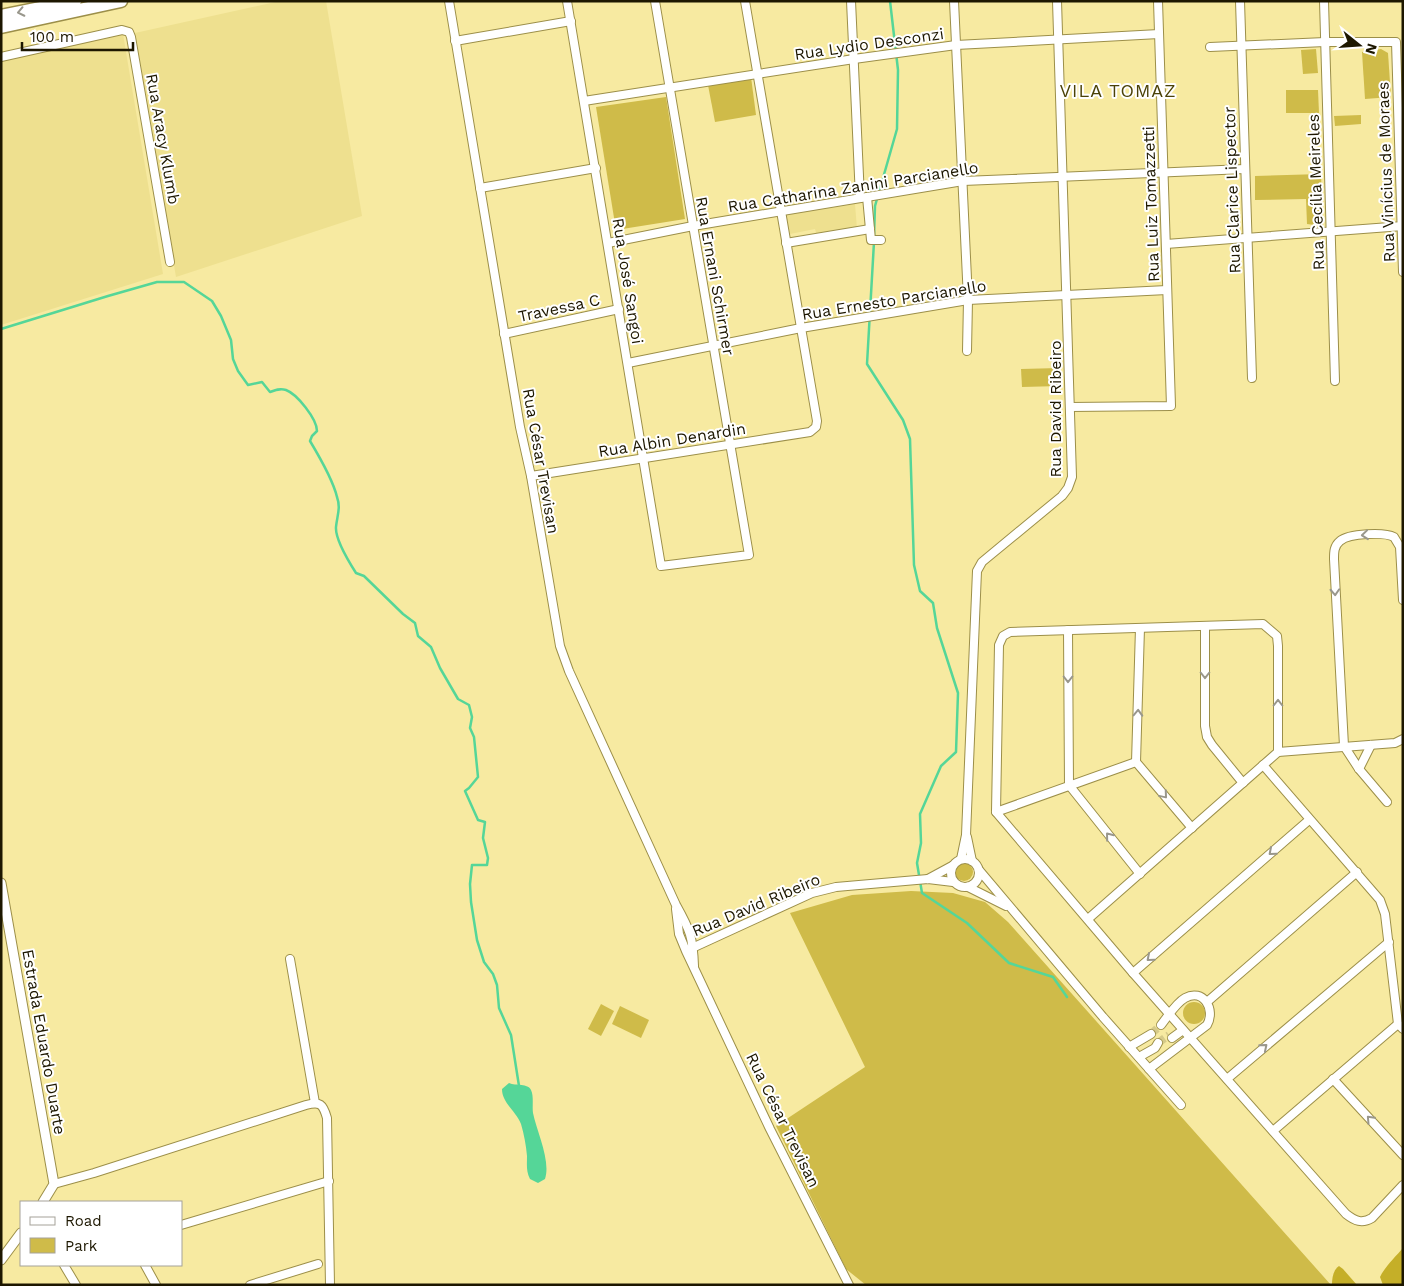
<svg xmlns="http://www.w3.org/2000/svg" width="1404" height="1286" font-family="'Work Sans',sans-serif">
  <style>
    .built { fill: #eee08f }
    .green { fill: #cfbb49 }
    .forest { fill: #c5af28 }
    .water { fill: #55d698 }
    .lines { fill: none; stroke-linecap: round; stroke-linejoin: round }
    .stream { stroke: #55d698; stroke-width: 2.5 }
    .minor-tunnel { stroke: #d6ca89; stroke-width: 8; stroke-dasharray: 8 4; stroke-linecap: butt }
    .minor-casing { stroke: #9c8f49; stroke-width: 10 }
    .tertiary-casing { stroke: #9c8f49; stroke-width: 11 }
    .trunk-casing { stroke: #9c8f49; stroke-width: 15 }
    .minor { stroke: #fff; stroke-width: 8 }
    .tertiary { stroke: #fff; stroke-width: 9 }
    .trunk { stroke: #fff; stroke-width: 12 }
    .oneway { stroke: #99978c }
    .labels { text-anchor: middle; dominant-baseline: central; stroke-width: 4; stroke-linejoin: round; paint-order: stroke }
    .street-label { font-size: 16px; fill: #1d1700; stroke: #fff }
    .neighbourhood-label { font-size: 18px; letter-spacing: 1px; fill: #4b4207; stroke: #fff }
  </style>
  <rect width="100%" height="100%" fill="#f7eaa1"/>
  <g class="built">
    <path d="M280 1H326L362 216 176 277 135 33Z"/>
    <path d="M123 34 163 274 1 325V61Z"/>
    <path d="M855 204 857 229 817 236 815 229 790 234 786 215Z"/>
  </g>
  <g class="green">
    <path d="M1316 49 1318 73 1303 74 1301 50Z"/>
    <path d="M1381 49 1388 53 1391 97 1365 99 1362 52Z"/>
    <path d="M751 77 756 115 715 122 708 85Z"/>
    <path d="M1286 90H1318L1319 113H1286Z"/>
    <path d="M666 97 685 219 616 230 596 107Z"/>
    <path d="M1361 115V124L1335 126 1334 116Z"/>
    <path d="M1321 174 1323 226 1307 224 1306 199 1255 200V176Z"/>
    <path d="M1059 368 1060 386 1022 387 1021 369Z"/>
    <circle cx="964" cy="872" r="9"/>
    <path d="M911 891 953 893 985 902 1008 922 1331 1285H866L846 1269 776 1126 865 1067 790 913 852 895Z"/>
    <circle cx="1194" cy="1013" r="11"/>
    <path d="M601 1004 614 1011 601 1036 588 1029Z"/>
    <path d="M620 1006 649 1020 641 1038 612 1024Z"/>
  </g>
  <g class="forest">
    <path d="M1403 1248V1285H1383L1380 1277C1384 1268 1396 1256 1403 1248Z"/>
    <path d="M1339 1266 1343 1269 1357 1285H1332C1332 1278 1333 1270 1339 1266Z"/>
  </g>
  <path class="water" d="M509 1083C516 1086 528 1083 531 1090 534 1096 532 1107 533 1113 537 1132 551 1161 545 1179L538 1183 530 1179C526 1171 527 1165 527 1156 526 1145 524 1134 521 1124 516 1111 502 1103 502 1089Z"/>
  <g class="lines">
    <g class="stream">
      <path d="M874 236 875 206 897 129 898 70 890 1"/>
      <path d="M874 242 867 364 903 420 910 439 914 565 920 591 933 603 937 628 958 693 956 752 941 766 920 814 921 843 917 863 922 893 967 923 1009 963 1053 977 1067 997"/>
      <path d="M1 329 108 296 157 282H184L212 301 221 316 231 340 233 359 238 371 248 385 262 382 270 392C275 390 280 388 286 390 297 394 317 419 317 431L312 436 310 441C319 456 333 480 337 497 341 508 337 516 336 527 335 540 349 562 356 573L364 576 403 614 415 623 418 636 431 647 440 668 458 699 469 705 472 717 470 728 474 737 478 777 469 788 465 791 478 820 485 822 483 838 488 858 487 865H472L470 884 471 902 477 940 484 962 493 974 497 985 499 1008 511 1035 519 1086"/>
    </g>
    <g class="minor-tunnel">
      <path d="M1151 1034 1161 1025"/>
      <path d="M1158 1043 1169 1035"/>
    </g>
    <defs>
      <g id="minor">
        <path d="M449 1 520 427 531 476 560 646 569 671 676 905C690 930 693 937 694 966"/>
        <path d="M567 1 661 566 749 555 655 1"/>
        <path d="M851 1 860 198"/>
        <path d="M954 1 968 300 967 351"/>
        <path d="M1240 1 1252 378"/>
        <path d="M1324 1 1335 381"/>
        <path d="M455 41 571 21"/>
        <path d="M1210 47 1325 42H1396L1403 272"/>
        <path d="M1 57 122 30 129 32 131 37 170 262"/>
        <path d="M584 101 854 59 956 45 1159 34"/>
        <path d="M480 188 596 168"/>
        <path d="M867 197 871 240H881"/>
        <path d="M608 243 693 226 963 181 1245 169"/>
        <path d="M786 243 870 229"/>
        <path d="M1166 244 1403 226"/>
        <path d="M504 334 619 309"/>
        <path d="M628 363 801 328 968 300 1167 290"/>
        <path d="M1070 407 1171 406 1158 1"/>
        <path d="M531 476 810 432 816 427 817 421 745 1"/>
        <path d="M1205 626V726L1207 737 1212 745 1243 783"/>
        <path d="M1140 628 1136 762 1192 828"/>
        <path d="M1068 630 1069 785 1140 874"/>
        <path d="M1278 752V646L1277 636 1263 624 1010 632 1003 636 999 645 996 812 1133 973 1346 1214C1355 1221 1362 1224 1372 1218L1403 1185"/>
        <path d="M1263 765 1380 900 1385 914 1398 1024 1403 1029"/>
        <path d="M1359 769 1371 745"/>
        <path d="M1387 802 1359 769 1344 746 1334 559C1334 552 1334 546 1340 541 1349 533 1385 532 1394 537L1400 547 1403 600"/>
        <path d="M996 812 1136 762"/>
        <path d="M967 837 972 861"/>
        <circle cx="965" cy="873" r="14"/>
        <path d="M961 859 966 835 977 571 982 562 1062 496 1068 488 1072 477 1057 1"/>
        <path d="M979 870 1103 1017 1181 1105"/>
        <path d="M928 879 952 866"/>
        <path d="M968 887 1006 906"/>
        <path d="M676 909 679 934 686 951 770 1129 849 1285"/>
        <path d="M1088 919 1278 752 1395 743 1403 739"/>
        <path d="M690 949 812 893 836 887 928 879 953 882"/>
        <path d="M290 959 315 1103"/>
        <path d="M1133 973 1309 820"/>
        <path d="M1207 1002 1357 872"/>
        <path d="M1172 1038 1183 1030"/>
        <path d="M1129 1047 1151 1034"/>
        <path d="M1139 1057 1155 1048 1158 1043"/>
        <path d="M1149 1069 1207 1025C1216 1009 1203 988 1185 998 1176 1003 1168 1016 1161 1025"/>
        <path d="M1227 1079 1389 942"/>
        <path d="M1333 1079 1403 1155"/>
        <path d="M1273 1131 1398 1024"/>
        <path d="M54 1184 94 1173 306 1105C320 1101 323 1104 327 1118L330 1285"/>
        <path d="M181 1225 329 1181"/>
        <path d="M64 1265 76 1285"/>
        <path d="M145 1265 156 1285"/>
        <path d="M250 1285 318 1264"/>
      </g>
      <g id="tertiary">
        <path d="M1 883 54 1184 43 1202"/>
        <path d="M1 1260 21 1233"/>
      </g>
      <g id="trunk">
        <path d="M1 16 75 1"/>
        <path d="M1 27 121 1"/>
      </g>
    </defs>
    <use href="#minor" class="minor-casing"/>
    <use href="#tertiary" class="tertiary-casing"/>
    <use href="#trunk" class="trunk-casing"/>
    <use href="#minor" class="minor"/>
    <use href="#tertiary" class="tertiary"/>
    <use href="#trunk" class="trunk"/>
  </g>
  <defs><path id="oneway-chevron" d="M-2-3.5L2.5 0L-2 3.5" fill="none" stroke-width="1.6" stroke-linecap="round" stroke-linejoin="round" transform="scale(1.25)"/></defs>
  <g class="oneway">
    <use href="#oneway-chevron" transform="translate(21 12) rotate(168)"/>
    <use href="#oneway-chevron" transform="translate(1365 535) rotate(174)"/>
    <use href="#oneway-chevron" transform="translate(1335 592) rotate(87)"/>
    <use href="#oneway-chevron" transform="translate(1205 675) rotate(90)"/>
    <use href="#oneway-chevron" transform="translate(1068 679) rotate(90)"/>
    <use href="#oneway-chevron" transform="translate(1278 703) rotate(-90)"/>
    <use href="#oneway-chevron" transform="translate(1138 713) rotate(-88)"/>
    <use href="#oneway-chevron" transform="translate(1164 795) rotate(50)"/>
    <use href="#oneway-chevron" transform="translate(1109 836) rotate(-129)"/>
    <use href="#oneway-chevron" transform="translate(1272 852) rotate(139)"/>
    <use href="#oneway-chevron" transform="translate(1150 958) rotate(139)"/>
    <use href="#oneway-chevron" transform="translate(1264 1047) rotate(-40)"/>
    <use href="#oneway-chevron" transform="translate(1370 1119) rotate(-133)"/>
  </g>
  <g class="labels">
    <g class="street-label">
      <text transform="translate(869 44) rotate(-8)">Rua Lydio Desconzi</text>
      <text transform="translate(163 139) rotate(80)">Rua Aracy Klumb</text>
      <text transform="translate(1386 172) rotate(-92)">Rua Vinícius de Moraes</text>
      <text transform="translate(853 187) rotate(-9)">Rua Catharina Zanini Parcianello</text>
      <text transform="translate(1232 190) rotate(-92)">Rua Clarice Lispector</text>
      <text transform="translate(1316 192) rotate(-92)">Rua Cecília Meireles</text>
      <text transform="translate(1151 204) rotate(-92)">Rua Luiz Tomazzetti</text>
      <text transform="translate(715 276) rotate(80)">Rua Ernani Schirmer</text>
      <text transform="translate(628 281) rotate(81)">Rua José Sangoi</text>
      <text transform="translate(894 300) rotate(-9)">Rua Ernesto Parcianello</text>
      <text transform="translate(559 308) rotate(-12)">Travessa C</text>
      <text transform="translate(1055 409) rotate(-90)">Rua David Ribeiro</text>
      <text transform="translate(672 440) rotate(-9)">Rua Albin Denardin</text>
      <text transform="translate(541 461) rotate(80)">Rua César Trevisan</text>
      <text transform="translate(756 905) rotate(-23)">Rua David Ribeiro</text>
      <text transform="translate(44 1042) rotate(80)">Estrada Eduardo Duarte</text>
      <text transform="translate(783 1120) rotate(64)">Rua César Trevisan</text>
    </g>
    <g class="neighbourhood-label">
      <text x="1118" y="90">VILA TOMAZ</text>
    </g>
  </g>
  <rect width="1404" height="1286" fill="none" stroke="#1d1700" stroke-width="5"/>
  <rect x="20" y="1201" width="162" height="65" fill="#ffffff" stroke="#a5a299"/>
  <rect x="30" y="1217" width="25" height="8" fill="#ffffff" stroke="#a5a299"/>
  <text x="65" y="1226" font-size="15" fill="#1d1700">Road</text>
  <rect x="30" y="1238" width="25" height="15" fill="#cfbb49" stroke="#a5a299"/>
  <text x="65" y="1251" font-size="15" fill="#1d1700">Park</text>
  <g transform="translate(1359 45) rotate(107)" stroke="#ffffff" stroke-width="4" paint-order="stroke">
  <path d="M0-4L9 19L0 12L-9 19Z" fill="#1d1700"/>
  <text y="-8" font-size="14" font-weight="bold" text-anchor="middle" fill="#1d1700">N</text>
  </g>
  <path d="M22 42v8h111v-8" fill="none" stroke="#1d1700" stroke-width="2.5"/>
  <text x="30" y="42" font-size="15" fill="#1d1700" stroke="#ffffff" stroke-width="4" paint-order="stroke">100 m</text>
</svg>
